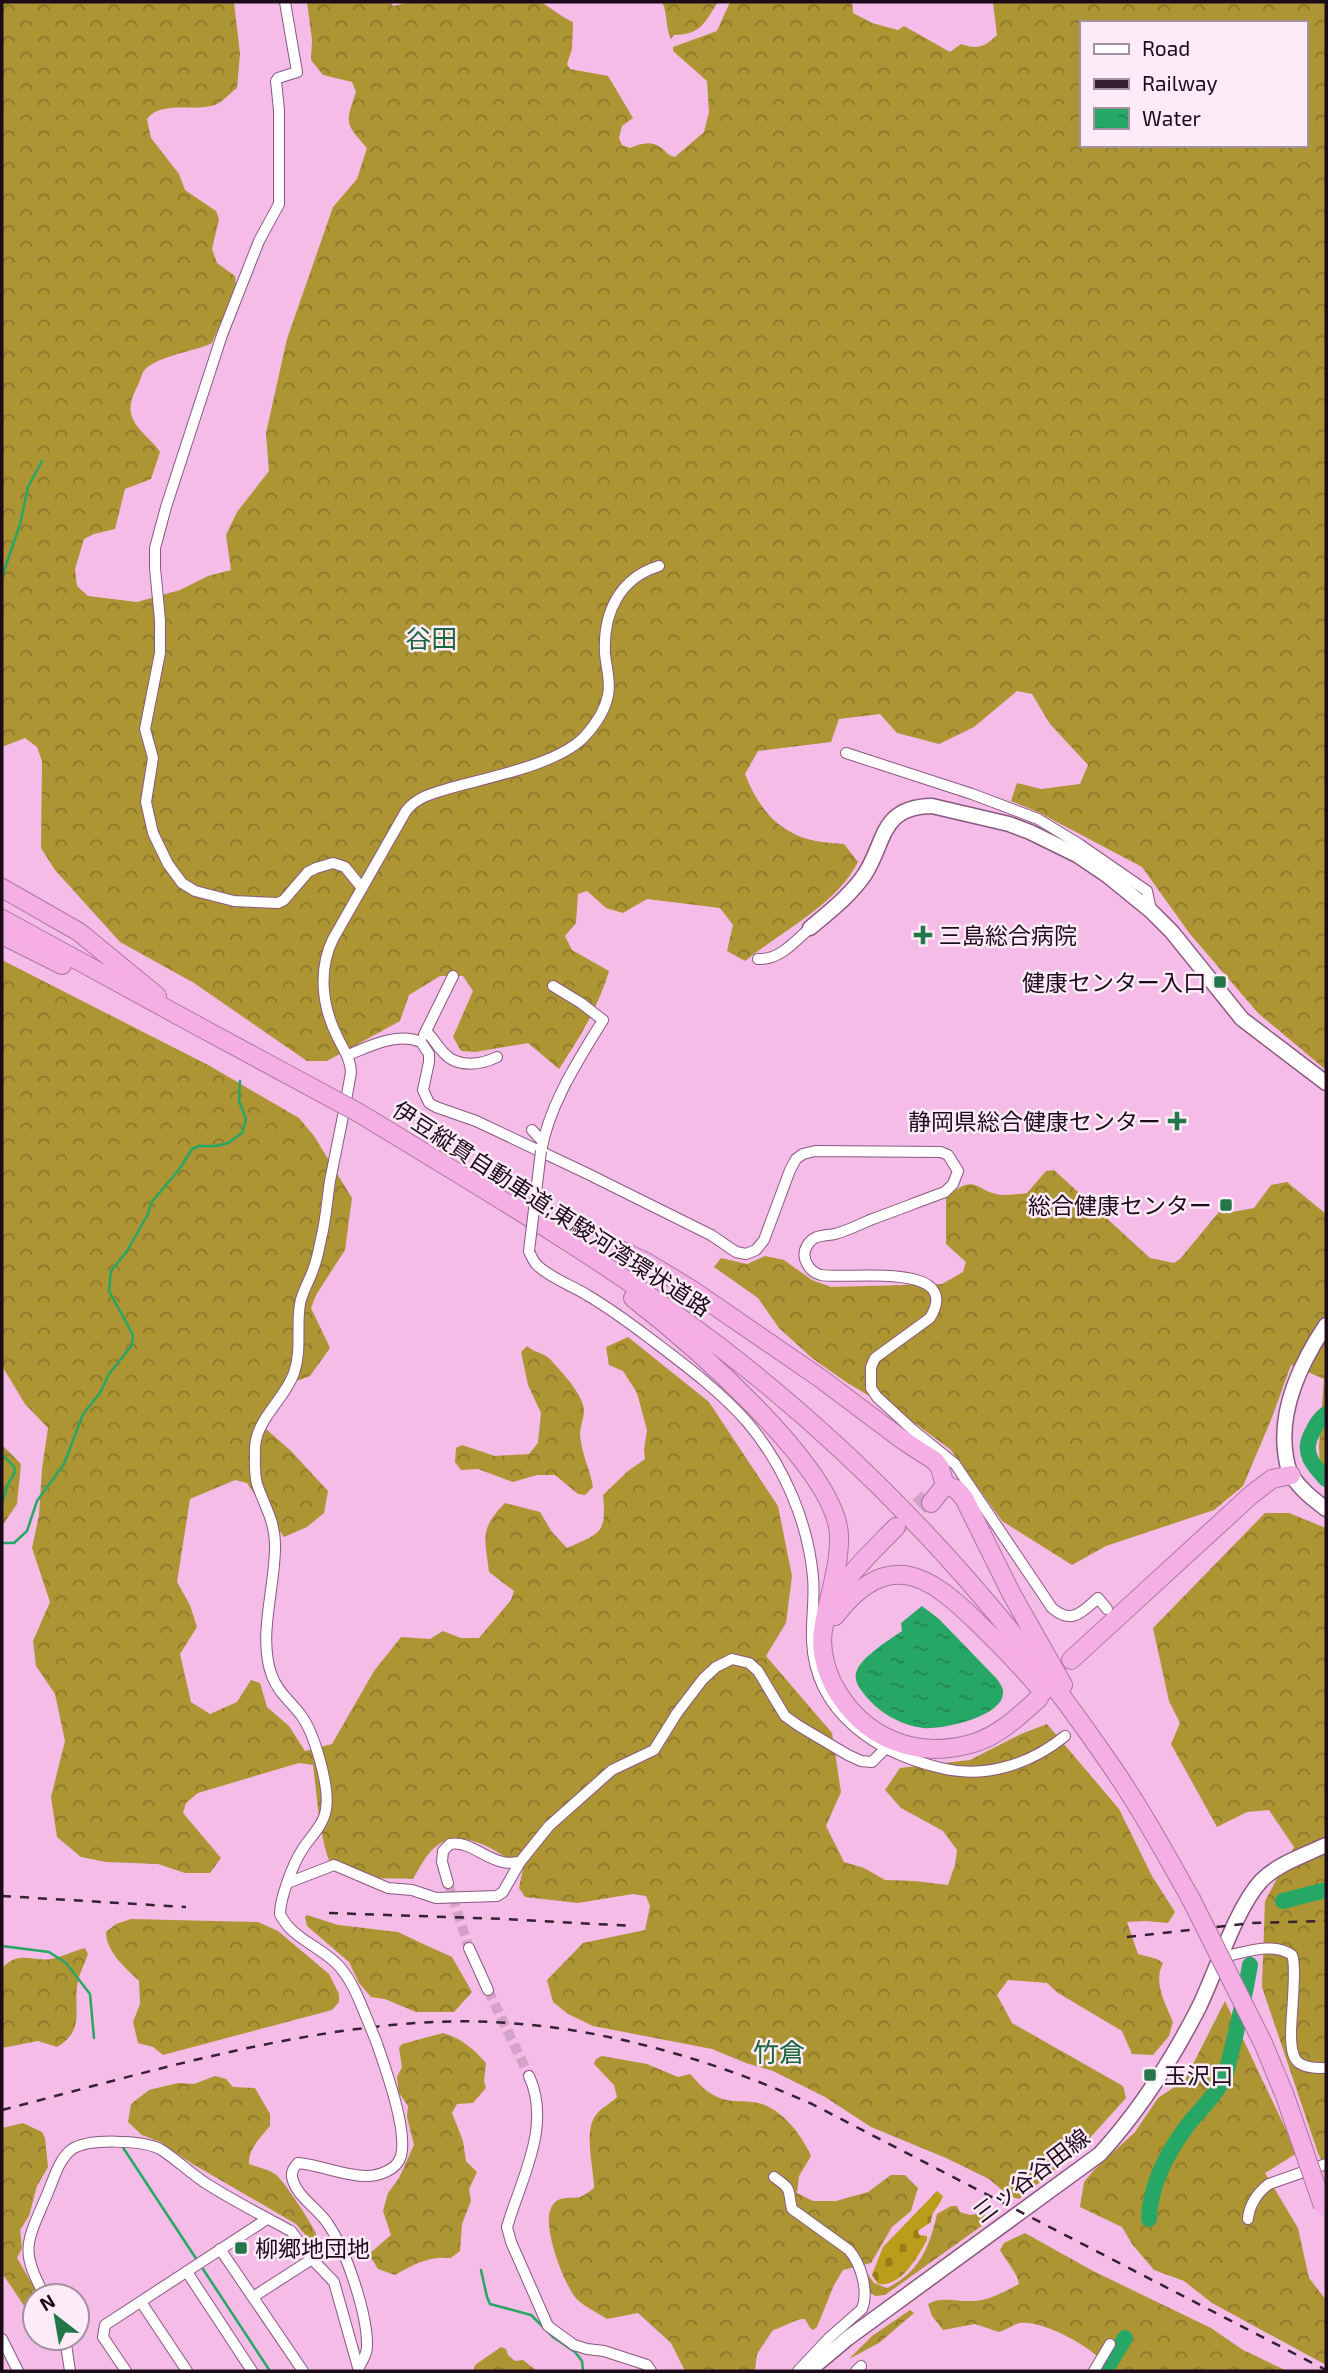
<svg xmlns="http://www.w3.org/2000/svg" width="1328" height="2373" font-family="'Exo 2','Noto Sans JP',sans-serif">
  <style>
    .forest { fill: url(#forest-crowns); fill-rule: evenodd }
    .cemetery { fill: url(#cemetery-stones) }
    .water { fill: url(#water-ripples) }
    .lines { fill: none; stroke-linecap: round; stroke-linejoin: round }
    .stream { stroke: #27a765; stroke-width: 2.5 }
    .river { stroke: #27a765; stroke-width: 16 }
    .street-tunnel { stroke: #d4a1c8; stroke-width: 10; stroke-dasharray: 10 5; stroke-linecap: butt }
    .highway-tunnel { stroke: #d4a1c8; stroke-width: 18; stroke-dasharray: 18 9; stroke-linecap: butt }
    .street-casing { stroke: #8a587f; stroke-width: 12 }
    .secondary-casing { stroke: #8a587f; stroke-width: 17 }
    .highway-casing { stroke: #aa769e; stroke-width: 20 }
    .street { stroke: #fff; stroke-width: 10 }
    .secondary { stroke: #fff; stroke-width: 14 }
    .highway { stroke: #f6afe5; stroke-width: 18 }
    .rail { stroke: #372032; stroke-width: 2.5; stroke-dasharray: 9 9; stroke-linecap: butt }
    .street-bridge-casing { stroke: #8a587f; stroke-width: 12; stroke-linecap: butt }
    .highway-bridge-casing { stroke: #aa769e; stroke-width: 20; stroke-linecap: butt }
    .street-bridge { stroke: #fff; stroke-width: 10 }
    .highway-bridge { stroke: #f6afe5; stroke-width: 18 }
    .poi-dot { fill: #237649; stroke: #fdebf8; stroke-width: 2.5 }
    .labels { text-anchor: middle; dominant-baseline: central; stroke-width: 5; stroke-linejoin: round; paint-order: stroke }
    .poi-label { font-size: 23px; fill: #1e0b1a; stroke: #fdebf8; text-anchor: start }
    .street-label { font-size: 23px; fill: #1e0b1a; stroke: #fdebf8 }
    .quarter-label { font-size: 26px; fill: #1b683e; stroke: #fdebf8 }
  </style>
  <defs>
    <pattern id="forest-crowns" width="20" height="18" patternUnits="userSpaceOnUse" patternTransform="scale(1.75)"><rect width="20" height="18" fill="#ad9534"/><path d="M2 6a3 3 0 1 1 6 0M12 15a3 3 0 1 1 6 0" fill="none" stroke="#8c782b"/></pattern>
    <pattern id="cemetery-stones" width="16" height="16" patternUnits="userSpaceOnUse" patternTransform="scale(1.75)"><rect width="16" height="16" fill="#ba9d1b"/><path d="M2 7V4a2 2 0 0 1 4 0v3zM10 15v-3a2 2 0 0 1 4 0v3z" fill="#977e17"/></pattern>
    <pattern id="water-ripples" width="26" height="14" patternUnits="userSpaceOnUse" patternTransform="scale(1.75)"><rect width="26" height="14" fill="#27a765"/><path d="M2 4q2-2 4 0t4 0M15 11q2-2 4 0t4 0" fill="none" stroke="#218652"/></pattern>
  </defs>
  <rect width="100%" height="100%" fill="#f4bce7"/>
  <g class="forest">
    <path d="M2 2H234L240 54 237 88C230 93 223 102 215 105 194 112 161 100 147 119L151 138 179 174 185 190 216 211 219 219 212 249 217 263 235 276 236 286 212 343C194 352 154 356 143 372 141 377 139 383 137 387 133 395 129 405 131 413 134 429 152 439 160 452L151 479 125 489 115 529 94 534 84 539 75 569 77 586 88 596 137 602 180 590 208 576 231 570 226 535 237 512 269 471 266 433 287 339 333 207 357 179 367 148C345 123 345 124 356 92L352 82 323 75 311 60 312 40 307 2H391L393 6 410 2H541C553 9 561 17 573 22L572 49 567 64 570 69 608 76 633 118 622 126 619 138 622 145 630 148C640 144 650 140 660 147 667 151 666 155 675 157L704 132 709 112 707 81 673 51V47L717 31 730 2H852L853 13 872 23 898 30 904 26 950 52 961 44C977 50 985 47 997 35L993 2H1326V1070L1258 1013 1190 934 1142 867 1038 812 1011 801 1017 783 1041 789 1080 784 1088 765 1050 724 1032 694 1017 691 974 727 939 744 897 733 880 714 839 719 831 742 758 751 745 774C756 803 773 827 804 838 816 842 831 843 844 844L858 862C836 905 782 931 745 961L727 951 733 925 720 908 647 899 623 913 606 908 587 891 578 894 576 923 565 936 572 950 609 971C597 1010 581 1035 559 1069L528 1043 475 1052 461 1051 453 1037 473 991 463 976H440L409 995 400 1021 327 1061H307L194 983 120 942 55 870 41 848 42 761 37 747 25 738 2 747ZM1081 23H1305V145H1081Z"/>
    <path d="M662 2H718C704 23 702 34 674 35L671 39C665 27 668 14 662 2Z"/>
    <path d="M2 960 210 1066 299 1118 314 1136 352 1198 345 1250 316 1295 311 1308 330 1348 310 1376 280 1387 266 1429 290 1450 328 1491 324 1513 307 1527 284 1537 247 1483 235 1480 190 1499 177 1582 190 1605 197 1627 180 1654 191 1702 210 1714 237 1702 251 1680 260 1683 267 1707 289 1726 305 1751 332 1744 374 1671 401 1637 430 1639 443 1631 461 1638H479L511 1600 514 1591 489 1572C485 1538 479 1529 505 1503L540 1512 552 1532 567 1548C600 1533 607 1534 603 1495L628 1471 645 1459 644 1450 647 1430 637 1393 623 1371 609 1365 606 1347 628 1337 709 1402 778 1506 792 1576 786 1623 766 1656 832 1733 841 1792 826 1826 844 1862 864 1868 885 1880 915 1881 948 1885 955 1865 957 1850 943 1831 901 1808 885 1790 900 1768 970 1760 1021 1734 1047 1724 1119 1809 1152 1876 1175 1912 1168 1923 1146 1921 1127 1922 1138 1954 1157 1959 1163 1963C1153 1982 1165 2003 1173 2022L1169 2036 1153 2055 1132 2054 1122 2031 1058 1993 1047 1983 1008 1980 997 1995 1012 2023 1123 2086 1126 2098 1079 2150 1019 2199 1009 2196 989 2179 946 2158 871 2127 825 2097 773 2071 746 2063 712 2049 593 2026 568 2014 553 2002 547 1980 583 1943 645 1930 650 1906 646 1896 633 1894 578 1903 525 1897 519 1888 523 1869C498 1851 457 1822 431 1851 424 1859 418 1870 413 1879 395 1878 350 1880 336 1871 321 1860 316 1786 313 1765L299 1763 198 1793 186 1803 183 1813 221 1858 210 1873H185L158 1864 106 1862 81 1857 57 1837 51 1797 65 1741 55 1694 36 1666 33 1641 50 1602 32 1548 39 1515 42 1469 48 1428 25 1404 2 1366Z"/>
    <path d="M1054 1170 1150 1258 1174 1263 1180 1259 1219 1212H1232L1254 1208 1271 1185 1287 1182 1326 1214V1488L1321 1484 1319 1446 1324 1379 1291 1365 1271 1420 1243 1486 1214 1510 1106 1546 1072 1565 1002 1521 951 1450 916 1424 846 1382 812 1358 779 1328 758 1298 714 1267 721 1258 747 1264 765 1256 784 1260 812 1280 831 1287 942 1284 963 1272 966 1262 946 1244V1198C977 1170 975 1193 1003 1195 1011 1195 1019 1194 1027 1193L1046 1171Z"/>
    <path d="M527 1346C533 1352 544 1353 550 1359 561 1372 585 1395 584 1413 583 1420 580 1427 580 1434 581 1453 590 1469 593 1487L585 1495 578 1494 555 1475H537L513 1482 478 1469 461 1470 455 1462 456 1448 462 1445 495 1456 529 1454 538 1443 541 1413 528 1385 521 1352Z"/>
    <path d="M2 1445 21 1464 17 1504 2 1526Z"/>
    <path d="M1265 1513H1289L1326 1528V2170L1318 2153 1262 1987 1265 1901 1294 1847 1269 1810 1247 1812 1217 1827 1171 1744 1180 1723 1169 1701 1153 1628Z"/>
    <path d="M307 1915 338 1925 398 1932 421 1943 452 1957 472 1992 454 2012H416L385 1999 371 1997 359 1983 349 1962 307 1926 305 1917Z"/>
    <path d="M131 1919 258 1922 278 1931 329 1974 339 1994V2002L332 2010 163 2055 153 2047 138 2043 133 2022 140 2004 139 1981C126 1968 106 1952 106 1932L116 1924Z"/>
    <path d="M85 1948 88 1954C85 1963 80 1972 78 1981 72 2008 87 2029 57 2047L38 2041 2 2048V1968C19 1950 32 1962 51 1959 62 1957 73 1951 85 1948Z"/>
    <path d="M1225 2001 1297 2153 1265 2173 1298 2228 1309 2278 1326 2300V2365L1212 2303 1184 2281 1154 2270 1132 2244 1122 2227 1080 2207 1084 2182 1095 2169 1135 2132 1158 2098 1185 2080Z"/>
    <path d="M443 2033C461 2038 474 2049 486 2063L484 2081 486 2088 473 2103 457 2104 452 2113 463 2141 466 2161 477 2172 469 2189 471 2201 462 2224 460 2251 451 2258C428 2256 414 2264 395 2275L378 2269 369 2254 391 2235 383 2211 388 2193 399 2178 414 2145 407 2117 408 2106 399 2093 397 2077 402 2067 399 2048 402 2044Z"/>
    <path d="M602 2056 647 2064 678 2077 690 2074C696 2080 702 2088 710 2093 729 2105 740 2099 758 2103 781 2108 802 2135 811 2156L799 2176 797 2193 813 2201H836L868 2192 891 2175H905L918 2188 911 2211 892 2227 871 2263 843 2270 834 2285 817 2327 813 2330 810 2328 805 2319C794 2319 784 2327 773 2330L757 2354 755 2370 757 2371H685L671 2343 638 2313 607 2319C597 2312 582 2306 575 2297 563 2281 542 2226 551 2208 557 2195 569 2199 580 2197 585 2195 590 2191 594 2188 594 2168 583 2131 596 2115 601 2108 611 2103 617 2097L614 2085 594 2064 596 2059Z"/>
    <path d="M215 2076 226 2079 233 2087 255 2088 270 2114V2126C261 2137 248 2149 249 2164 257 2167 268 2169 275 2174 282 2178 317 2230 318 2239L314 2242 308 2238 296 2224 191 2163 160 2142 142 2135 128 2122 131 2104 149 2090 178 2083 194 2084Z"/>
    <path d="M23 2123 42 2132 45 2138 48 2167 37 2186 29 2216 20 2230 22 2248 17 2258 39 2296H35V2322L2 2273V2128Z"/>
    <path d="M951 2206H957L960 2212 970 2215 985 2213 983 2225 885 2295 875 2296 868 2291 867 2273 874 2283 887 2288C919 2273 930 2246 937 2214Z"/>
    <path d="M1025 2233 1093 2271 1211 2328 1243 2350 1287 2371H1092L1097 2356C1083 2343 1041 2320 1020 2323 1014 2324 1006 2330 999 2332L975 2324 943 2330 932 2316 928 2304C942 2296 956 2302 972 2301 988 2301 1004 2292 1019 2284 1017 2272 1006 2261 1000 2250L1004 2243Z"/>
    <path d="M910 2310 914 2313 879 2343 849 2359 872 2336Z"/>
    <path d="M501 2347 506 2349 508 2355 515 2361 523 2360 537 2371H473L475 2365Z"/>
  </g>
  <path class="cemetery" d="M937 2191 943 2196C939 2208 932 2209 931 2222L918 2231 919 2235 927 2236V2240C918 2256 901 2288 878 2284L872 2275 883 2247Z"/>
  <path class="water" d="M922 1606 939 1619 997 1679C1000 1684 1004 1688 1003 1694 1001 1717 942 1730 923 1728 900 1725 878 1712 864 1694 858 1686 853 1679 857 1670 863 1656 889 1640 902 1631L901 1623Z"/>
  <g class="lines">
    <g class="stream">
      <path d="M2 577 20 524 28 487 42 461"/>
      <path d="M2 1454 15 1468 14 1474 8 1484 2 1504"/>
      <path d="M2 1543H14L27 1531 37 1501 64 1464 83 1414 100 1393 109 1374 132 1345 133 1335 109 1291 111 1271 127 1251 148 1214 151 1203 181 1167 192 1149 199 1146H216L228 1143 242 1133 246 1119 239 1101 240 1081"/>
      <path d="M2 1946 49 1952 66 1963 90 1994 94 2038"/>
      <path d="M122 2146 197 2260"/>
      <path d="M201 2266 270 2371"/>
      <path d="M481 2270 487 2297 490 2304 531 2315 553 2337 575 2352 582 2361 583 2371"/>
    </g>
    <g class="river">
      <path d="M1326 1414C1319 1419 1316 1425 1312 1433 1301 1452 1313 1465 1326 1479"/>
      <path d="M1283 1901 1326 1890"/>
      <path d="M1149 2219C1150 2186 1167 2153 1187 2126 1199 2110 1214 2098 1223 2080 1228 2071 1229 2059 1232 2049 1239 2021 1245 1994 1250 1965"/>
      <path d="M1105 2371 1125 2338"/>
    </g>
    <g class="street-tunnel">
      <path d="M448 1883 469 1948"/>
      <path d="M488 1990 529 2076"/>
    </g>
    <path class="highway-tunnel" d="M899 1525 928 1498"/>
    <defs>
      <g id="street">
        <path d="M285 2 297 72 278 78 276 81 279 110V204L259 241 222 335 166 507 155 548V568L160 620V653L145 729 153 758 146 802 153 833 168 864 182 883 195 891 234 901 278 903 284 900 308 872 316 868 333 863 345 867 362 888"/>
        <path d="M846 753 972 794 1038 819 1079 844 1147 891 1151 910"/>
        <path d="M758 959C780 960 794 942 810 928"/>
        <path d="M426 1031C433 1038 437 1046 444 1053 457 1068 481 1065 497 1057"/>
        <path d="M424 1035 453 976"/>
        <path d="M348 1055C370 1046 397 1032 421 1042L429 1054V1062L423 1090 429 1103 436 1107 476 1121 586 1173 711 1235 736 1252 746 1254 756 1250 764 1240 790 1170 796 1159 803 1154 815 1151 941 1152 948 1155 958 1171 953 1184 945 1192C920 1201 895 1211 870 1220 859 1225 846 1231 835 1234 824 1236 813 1234 807 1246 800 1257 809 1272 821 1275 844 1280 965 1260 930 1318L875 1358 871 1367V1388L877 1397 914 1431 955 1464 1052 1608C1072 1625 1082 1612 1098 1598L1107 1609"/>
        <path d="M532 1130 542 1141"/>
        <path d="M541 1151C550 1103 578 1061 603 1020L581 1003 553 986"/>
        <path d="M529 1251C531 1256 533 1261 537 1265 550 1278 571 1285 587 1295 609 1308 631 1324 652 1340 685 1365 721 1392 748 1423 784 1466 808 1522 813 1577 815 1599 811 1620 812 1641 815 1713 877 1753 941 1768 985 1779 1031 1764 1065 1736"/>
        <path d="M290 1882 334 1865 388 1888 412 1890 436 1898 497 1896 503 1892 520 1862 549 1826 612 1770 654 1750 677 1713 703 1679 716 1667 732 1659 749 1663 758 1671 785 1716 799 1726 848 1755 861 1761 872 1762 885 1749"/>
        <path d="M448 1883 442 1862 443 1851 450 1844C468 1840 485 1859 503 1862 509 1864 514 1862 520 1862"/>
        <path d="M469 1948 488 1990"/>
        <path d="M1222 1957C1244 1953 1272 1941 1292 1955 1297 1966 1291 2017 1291 2033 1291 2061 1296 2069 1326 2068"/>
        <path d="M365 2014C358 1997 351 1979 338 1965 320 1946 292 1939 280 1914 280 1898 293 1864 302 1850 310 1837 324 1825 326 1809 330 1787 314 1731 300 1714 290 1701 278 1692 272 1676 257 1637 276 1585 275 1544 275 1521 264 1505 257 1484 254 1474 255 1458 255 1447 257 1418 285 1399 294 1373 302 1350 296 1327 300 1304 302 1292 309 1282 313 1270 317 1260 319 1249 321 1239 326 1220 327 1200 330 1181 337 1145 345 1109 351 1072 350 1057 343 1049 337 1036 322 1006 318 970 333 939L406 811C417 797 431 794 447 789 484 778 559 765 585 736 596 724 605 711 608 695 611 681 606 667 605 653 603 612 620 578 659 566"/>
        <path d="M529 2076C552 2126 521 2179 507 2227L511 2242 548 2326 574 2345 587 2349 604 2351 647 2365 651 2371"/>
        <path d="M774 2177C794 2191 787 2189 792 2209L849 2250C861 2264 869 2291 862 2309L829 2338 798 2371"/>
        <path d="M1248 2219C1249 2205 1258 2192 1269 2184L1326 2164"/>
        <path d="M220 2249 303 2371"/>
        <path d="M187 2272 252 2371"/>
        <path d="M45 2296C19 2250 27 2242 46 2197 53 2182 58 2160 71 2150 87 2138 142 2140 160 2149 175 2158 191 2174 207 2184 234 2201 263 2216 291 2231L312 2259 334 2282 359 2371"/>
        <path d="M253 2297 312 2259"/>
        <path d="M141 2302 187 2371"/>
        <path d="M65 2338 70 2371"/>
        <path d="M2 2339 18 2371"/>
        <path d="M359 2367C363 2360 367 2354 367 2347 368 2315 346 2250 328 2224 318 2208 296 2197 292 2177 291 2171 294 2167 298 2163 321 2165 343 2176 366 2176 379 2176 397 2170 401 2156 408 2130 385 2067 376 2041"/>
        <path d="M126 2371 103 2337 105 2325 267 2219"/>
        <path d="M856 2371 861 2366"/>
        <path d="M1094 2371 1110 2344"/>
      </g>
      <g id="secondary">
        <path d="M810 928C829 912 851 895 865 874 886 841 880 807 932 806L1009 824 1030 832 1077 855 1108 876 1151 911 1172 932 1242 1019 1326 1083"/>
        <path d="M1326 1325C1302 1361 1280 1405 1285 1450 1286 1459 1287 1468 1292 1476 1301 1490 1313 1499 1326 1509"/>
        <path d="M812 2371 817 2364 848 2338 1100 2154C1139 2111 1173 2058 1199 2007 1216 1972 1236 1908 1261 1881 1277 1864 1305 1855 1326 1845"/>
      </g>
      <g id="highway">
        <path d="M2 888 79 932 157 996"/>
        <path d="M2 919 196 1025"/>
        <path d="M2 935 62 965"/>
        <path d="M359 1113C482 1188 607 1261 721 1348 873 1465 1002 1606 1110 1764 1140 1807 1165 1853 1191 1899"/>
        <path d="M523 1205 646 1262 692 1290 820 1378 904 1441 935 1461 940 1468 945 1485 931 1503"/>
        <path d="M633 1298C687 1340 836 1467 839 1535 840 1564 829 1596 824 1624"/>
        <path d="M945 1485 956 1489 964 1498 1011 1593 1063 1685"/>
        <path d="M896 1527C868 1556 835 1584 824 1625 819 1645 825 1669 834 1686 863 1739 917 1760 974 1743 1000 1735 1020 1715 1039 1698"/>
        <path d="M835 1616C888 1548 928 1573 980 1625 1002 1646 1023 1668 1043 1692"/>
        <path d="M1071 1660 1251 1495 1272 1479 1291 1475"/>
      </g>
    </defs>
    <use href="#street" class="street-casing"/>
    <use href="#secondary" class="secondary-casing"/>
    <use href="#highway" class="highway-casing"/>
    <use href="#street" class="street"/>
    <use href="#secondary" class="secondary"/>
    <use href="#highway" class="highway"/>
    <g class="rail">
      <path d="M2 1896 186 1907"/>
      <path d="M329 1913 505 1919 633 1926"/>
      <path d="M1127 1937 1253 1923 1326 1921"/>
      <path d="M2 2110C138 2075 275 2033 416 2023 553 2013 688 2049 812 2104L1326 2370"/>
    </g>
    <defs>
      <g id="street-bridge">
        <path d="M529 1251 541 1151"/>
        <path d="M365 2014 376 2041"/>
      </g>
      <g id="highway-bridge">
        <path d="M196 1025 359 1113"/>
        <path d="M1191 1899 1263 2043 1285 2096 1323 2206"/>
      </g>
    </defs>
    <use href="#street-bridge" class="street-bridge-casing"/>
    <use href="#highway-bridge" class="highway-bridge-casing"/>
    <use href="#street-bridge" class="street-bridge"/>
    <use href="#highway-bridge" class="highway-bridge"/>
  </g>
  <g class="poi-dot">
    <path d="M919.5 924.5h7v7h7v7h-7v7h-7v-7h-7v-7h7z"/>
    <rect x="1213" y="975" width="14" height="14" rx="3.5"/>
    <path d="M1173.5 1110.5h7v7h7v7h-7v7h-7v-7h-7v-7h7z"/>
    <rect x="1219" y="1198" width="14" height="14" rx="3.5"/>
    <rect x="1143" y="2068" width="14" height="14" rx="3.5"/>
    <rect x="234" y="2241" width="14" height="14" rx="3.5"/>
  </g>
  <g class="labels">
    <g class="poi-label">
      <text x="939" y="935">三島総合病院</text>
      <text x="1206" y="982" text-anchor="end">健康センター入口</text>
      <text x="1161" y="1121" text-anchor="end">静岡県総合健康センター</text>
      <text x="1212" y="1205" text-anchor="end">総合健康センター</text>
      <text x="1164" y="2075">玉沢口</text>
      <text x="255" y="2248">柳郷地団地</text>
    </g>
    <g class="street-label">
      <text transform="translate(552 1208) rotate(33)">伊豆縦貫自動車道;東駿河湾環状道路</text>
      <text transform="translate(1031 2175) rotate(-37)">三ッ谷谷田線</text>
    </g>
    <g class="quarter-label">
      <text x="431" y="637">谷田</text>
      <text x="779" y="2051">竹倉</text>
    </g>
  </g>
  <rect width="1328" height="2373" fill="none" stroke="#1e0b1a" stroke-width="7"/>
  <rect x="1080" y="21" width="228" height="126" fill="#fdebf8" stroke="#a4919f" stroke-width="2"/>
  <rect x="1094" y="44" width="35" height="10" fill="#ffffff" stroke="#a4919f" stroke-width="2"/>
  <text x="1142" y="56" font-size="21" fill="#1e0b1a">Road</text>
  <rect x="1094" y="79" width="35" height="10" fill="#372032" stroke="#a4919f" stroke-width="2"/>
  <text x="1142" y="91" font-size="21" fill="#1e0b1a">Railway</text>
  <rect x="1094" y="108" width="35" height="21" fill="url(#water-ripples)" stroke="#a4919f" stroke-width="2"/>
  <text x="1142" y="126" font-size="21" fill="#1e0b1a">Water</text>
  <g transform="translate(56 2317) rotate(329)"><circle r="33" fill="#fdebf8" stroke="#a4919f" stroke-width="2"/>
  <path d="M0-5L12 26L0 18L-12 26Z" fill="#237649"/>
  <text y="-10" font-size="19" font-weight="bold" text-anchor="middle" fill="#1e0b1a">N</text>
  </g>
</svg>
